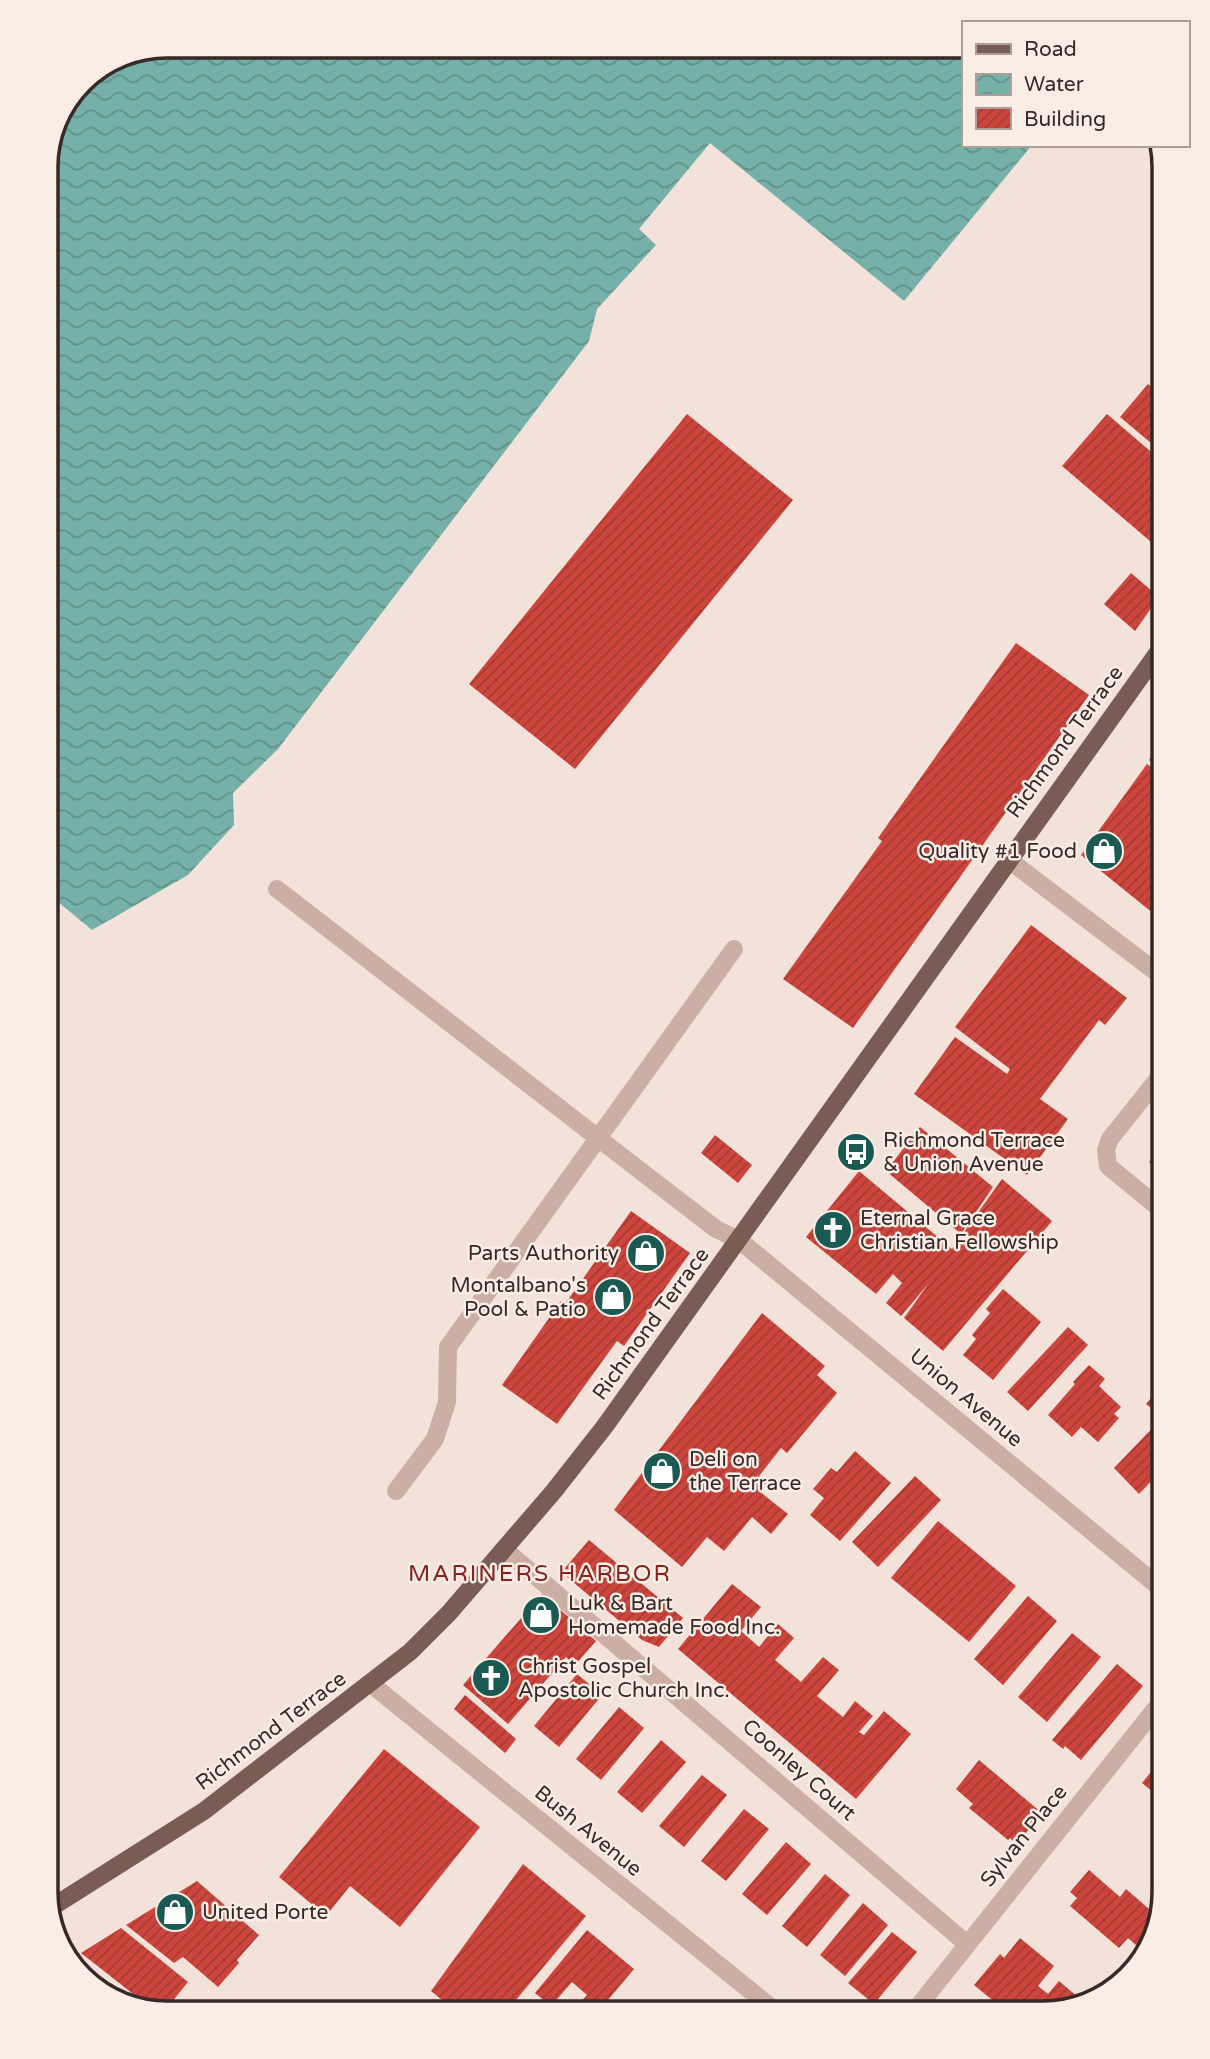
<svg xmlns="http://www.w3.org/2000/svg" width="1210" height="2059" font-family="'Varela Round',sans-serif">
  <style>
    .water { fill: url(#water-waves) }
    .building { fill: url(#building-hatch) }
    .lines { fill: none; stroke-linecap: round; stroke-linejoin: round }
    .minor { stroke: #cbafa4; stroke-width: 18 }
    .major { stroke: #795c56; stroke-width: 18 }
    .labels { text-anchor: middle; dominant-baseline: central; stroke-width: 5; stroke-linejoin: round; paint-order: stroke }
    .street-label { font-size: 21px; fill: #362926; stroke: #faede6 }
    .poi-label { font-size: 21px; fill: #362926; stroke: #faede6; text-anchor: start }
    .neighbourhood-label { font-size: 23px; letter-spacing: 2px; fill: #8a211b; stroke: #faede6 }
    .rim { fill: none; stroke: #362926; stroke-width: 3.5 }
  </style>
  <defs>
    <pattern id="water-waves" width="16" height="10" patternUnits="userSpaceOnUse" patternTransform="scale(1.75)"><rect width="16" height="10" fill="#76b1a9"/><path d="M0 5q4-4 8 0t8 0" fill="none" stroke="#629089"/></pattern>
    <pattern id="building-hatch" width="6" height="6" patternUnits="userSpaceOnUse" patternTransform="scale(1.75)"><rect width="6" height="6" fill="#cd463d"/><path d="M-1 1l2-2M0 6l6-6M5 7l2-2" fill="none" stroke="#a73a33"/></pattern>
  </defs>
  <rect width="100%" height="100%" fill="#f3e2d9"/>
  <path class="water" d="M963 47V145H1032L904 301 710 143 639 229 656 245 597 309 589 341 278 749 233 793 234 825 188 875 92 930 46 892V160L81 81 121 55Z"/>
  <g class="building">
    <path d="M1148 384 1164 398V454L1120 417Z"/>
    <path d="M687 414 793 500 575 769 469 684Z"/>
    <path d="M1107 414 1164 463V553L1062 466Z"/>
    <path d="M1131 573 1159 597 1135 631 1104 604Z"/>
    <path d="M1016 643 1089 695 853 1028 783 979 882 841 878 838Z"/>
    <path d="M1164 740V771L1149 760Z"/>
    <path d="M1147 764 1164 777V922L1081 855Z"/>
    <path d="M1031 925 1127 998 1105 1025 1099 1020 1040 1099 1068 1119 1027 1175 914 1094 955 1037 1024 1086 1007 1074 1010 1069 955 1027Z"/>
    <path d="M920 1127 993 1187 961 1234 886 1171Z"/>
    <path d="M715 1135 752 1165 738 1183 701 1153Z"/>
    <path d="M1164 1142V1175L1149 1162Z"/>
    <path d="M859 1171 952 1249 1002 1179 1052 1221 943 1351 904 1318 929 1283 901 1316 886 1303 902 1283 893 1274 876 1294 806 1237Z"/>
    <path d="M631 1211 690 1253 624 1346 617 1341 557 1424 502 1385 561 1301 565 1304Z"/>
    <path d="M1003 1289 1041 1322 993 1380 963 1355 976 1339 972 1335 990 1313 986 1309Z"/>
    <path d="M762 1313 825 1366 817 1375 837 1393 787 1453 781 1448 759 1476 767 1482 759 1491 788 1514 771 1534 752 1517 724 1551 707 1537 682 1567 614 1510Z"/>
    <path d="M1068 1327 1088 1345 1028 1411 1007 1392Z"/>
    <path d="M1089 1365 1105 1379 1099 1386 1121 1407 1114 1414 1119 1418 1098 1442 1081 1427 1072 1437 1048 1415 1075 1384 1073 1382Z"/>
    <path d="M1164 1383V1408L1159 1414 1146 1404Z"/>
    <path d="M1164 1416V1468L1139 1494 1114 1468Z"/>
    <path d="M855 1451 891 1483 840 1541 810 1515 824 1498 813 1489 831 1468 837 1472Z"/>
    <path d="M915 1476 941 1500 878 1567 852 1542Z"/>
    <path d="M938 1521 1016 1586 969 1642 891 1578Z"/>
    <path d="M589 1540 683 1618 659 1647 642 1640 567 1577 565 1568Z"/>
    <path d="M732 1584 761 1607 741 1631 759 1647 778 1624 794 1638 775 1660 801 1682 823 1657 839 1670 817 1696 843 1717 855 1701 873 1716 859 1732 864 1735 884 1711 911 1734 856 1799 678 1649Z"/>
    <path d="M542 1594 596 1641 575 1665 566 1657 508 1724 463 1685Z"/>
    <path d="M1028 1596 1057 1621 1003 1685 974 1659Z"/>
    <path d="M1072 1633 1101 1657 1047 1722 1018 1697Z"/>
    <path d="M1117 1664 1143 1686 1081 1760 1065 1746 1063 1749 1052 1740Z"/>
    <path d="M577 1674 602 1695 559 1747 534 1726Z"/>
    <path d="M465 1695 516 1739 505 1753 454 1709Z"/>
    <path d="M619 1707 644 1728 601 1780 576 1759Z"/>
    <path d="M661 1740 686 1762 642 1813 617 1792Z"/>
    <path d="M384 1749 480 1827 400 1927 350 1886 326 1916 279 1877Z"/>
    <path d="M1164 1756V1801L1142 1783Z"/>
    <path d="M979 1760 1042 1813 1017 1844 1010 1838 1008 1840 969 1808 973 1804 956 1789Z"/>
    <path d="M702 1775 727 1795 684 1847 659 1826Z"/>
    <path d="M744 1809 769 1829 726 1881 701 1861Z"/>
    <path d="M786 1842 811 1864 767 1915 742 1894Z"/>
    <path d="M523 1864 586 1916 505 2013H458L431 1991Z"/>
    <path d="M1089 1870 1120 1897 1126 1889 1157 1916 1146 1954 1128 1938 1119 1948 1070 1906 1077 1898 1070 1892Z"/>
    <path d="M825 1874 850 1895 807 1947 782 1926Z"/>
    <path d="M197 1881 259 1935 237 1960 239 1963 218 1987 183 1957 174 1963 126 1925Z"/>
    <path d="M863 1903 888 1925 845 1976 820 1955Z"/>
    <path d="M121 1928 188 1982 163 2013 156 2012 81 1953Z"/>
    <path d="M587 1930 634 1969 597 2013H571L587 1995 572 1982 551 2006 535 1993Z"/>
    <path d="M892 1932 917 1952 874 2004 848 1983Z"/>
    <path d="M1020 1938 1054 1966 1038 1986 1048 1994 1059 1981 1086 2004 1043 2014 1008 2013 974 1985 1000 1954 1004 1958Z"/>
  </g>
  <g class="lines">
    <g class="minor">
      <path d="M1009 860 1164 978"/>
      <path d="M277 889 638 1169 716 1229 739 1240 1164 1591"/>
      <path d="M1164 1212 1108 1166 1106 1150 1110 1139 1164 1071"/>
      <path d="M396 1491 435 1439 447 1402 448 1347 734 949"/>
      <path d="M504 1549 967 1944"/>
      <path d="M371 1684 778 2013"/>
      <path d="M932 2013 920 2004 1164 1698"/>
    </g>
    <path class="major" d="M49 1909 204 1811 410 1652 449 1613 554 1491 605 1426 1164 644"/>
  </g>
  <defs>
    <symbol id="shop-disc" viewBox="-11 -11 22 22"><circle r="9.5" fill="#1a5a53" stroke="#faede6"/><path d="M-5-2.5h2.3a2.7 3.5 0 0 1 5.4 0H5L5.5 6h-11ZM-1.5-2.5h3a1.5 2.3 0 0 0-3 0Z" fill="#fff"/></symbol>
    <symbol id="bus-disc" viewBox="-11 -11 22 22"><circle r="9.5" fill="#1a5a53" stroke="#faede6"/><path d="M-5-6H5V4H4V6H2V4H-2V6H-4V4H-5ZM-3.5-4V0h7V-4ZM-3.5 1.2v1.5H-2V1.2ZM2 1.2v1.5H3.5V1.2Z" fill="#fff"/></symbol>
    <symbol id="church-disc" viewBox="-11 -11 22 22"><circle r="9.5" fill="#1a5a53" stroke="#faede6"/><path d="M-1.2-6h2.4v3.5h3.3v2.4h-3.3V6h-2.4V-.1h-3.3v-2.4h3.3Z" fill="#fff"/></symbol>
  </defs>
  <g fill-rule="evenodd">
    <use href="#shop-disc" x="1082" y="829" width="44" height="44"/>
    <use href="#bus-disc" x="834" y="1130" width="44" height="44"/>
    <use href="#church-disc" x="811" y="1208" width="44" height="44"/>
    <use href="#shop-disc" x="624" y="1231" width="44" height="44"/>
    <use href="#shop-disc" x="591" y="1275" width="44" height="44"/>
    <use href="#shop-disc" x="640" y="1449" width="44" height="44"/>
    <use href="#shop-disc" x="519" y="1593" width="44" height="44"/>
    <use href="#church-disc" x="469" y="1656" width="44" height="44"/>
    <use href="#shop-disc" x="153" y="1890" width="44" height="44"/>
  </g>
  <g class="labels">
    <g class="street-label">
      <text transform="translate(1065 742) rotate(-54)">Richmond Terrace</text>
      <text transform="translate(651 1324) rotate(-54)">Richmond Terrace</text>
      <text transform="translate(966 1398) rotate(40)">Union Avenue</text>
      <text transform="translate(271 1731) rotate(-37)">Richmond Terrace</text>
      <text transform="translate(799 1770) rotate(41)">Coonley Court</text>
      <text transform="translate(588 1831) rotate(39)">Bush Avenue</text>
      <text transform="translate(1024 1836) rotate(-51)">Sylvan Place</text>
    </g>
    <g class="poi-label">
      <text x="1077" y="851" text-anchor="end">Quality #1 Food</text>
      <text x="883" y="1140">Richmond Terrace<tspan x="883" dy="24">&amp; Union Avenue</tspan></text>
      <text x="860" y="1218">Eternal Grace<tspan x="860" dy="24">Christian Fellowship</tspan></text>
      <text x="619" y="1253" text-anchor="end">Parts Authority</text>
      <text x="586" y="1285" text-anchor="end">Montalbano's<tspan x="586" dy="24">Pool &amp; Patio</tspan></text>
      <text x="689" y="1459">Deli on<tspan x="689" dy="24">the Terrace</tspan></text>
      <text x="568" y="1603">Luk &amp; Bart<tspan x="568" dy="24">Homemade Food Inc.</tspan></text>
      <text x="518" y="1666">Christ Gospel<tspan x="518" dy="24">Apostolic Church Inc.</tspan></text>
      <text x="202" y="1912">United Porte</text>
    </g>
    <g class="neighbourhood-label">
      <text x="540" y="1574">MARINERS HARBOR</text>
    </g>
  </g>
  <path d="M0 0H1210V2059H0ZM167 58H1043A109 109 0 0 1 1152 167V1892A109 109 0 0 1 1043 2001H167A109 109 0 0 1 58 1892V167A109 109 0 0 1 167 58Z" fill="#faede6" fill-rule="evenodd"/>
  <path class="rim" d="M167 58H1043A109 109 0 0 1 1152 167V1892A109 109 0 0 1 1043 2001H167A109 109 0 0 1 58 1892V167A109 109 0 0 1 167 58Z"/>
  <rect x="962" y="21" width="228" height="126" fill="#faede6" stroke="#ac9f99" stroke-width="2"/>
  <rect x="976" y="44" width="35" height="10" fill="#795c56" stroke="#ac9f99" stroke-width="2"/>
  <text x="1024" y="56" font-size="21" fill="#362926">Road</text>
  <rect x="976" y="74" width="35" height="21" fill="url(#water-waves)" stroke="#ac9f99" stroke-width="2"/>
  <text x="1024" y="91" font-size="21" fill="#362926">Water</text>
  <rect x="976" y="108" width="35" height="21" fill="url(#building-hatch)" stroke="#ac9f99" stroke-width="2"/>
  <text x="1024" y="126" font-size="21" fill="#362926">Building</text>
</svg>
